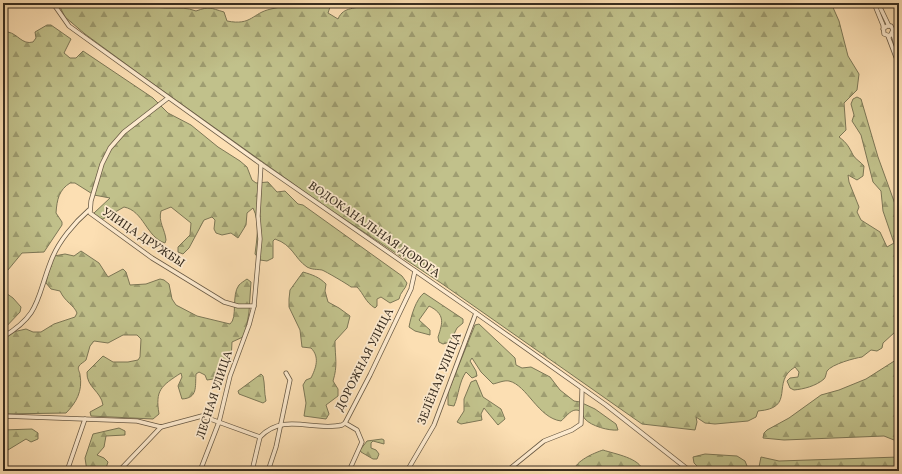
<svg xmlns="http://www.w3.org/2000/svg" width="902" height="474" font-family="Vollkorn,serif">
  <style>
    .forest { fill: url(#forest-firs); stroke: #7c7756 }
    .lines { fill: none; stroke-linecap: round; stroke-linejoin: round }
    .minor-casing { stroke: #695a45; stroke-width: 5 }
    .minor { stroke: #fdeace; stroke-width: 3.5 }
    .labels { text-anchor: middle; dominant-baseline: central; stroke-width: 3.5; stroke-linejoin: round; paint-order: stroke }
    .street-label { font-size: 12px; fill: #382d20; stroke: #fdeace }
  </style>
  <defs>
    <pattern id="forest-firs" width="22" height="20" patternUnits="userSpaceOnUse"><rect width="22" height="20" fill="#c1c18b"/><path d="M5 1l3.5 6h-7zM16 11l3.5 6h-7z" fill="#9e9d71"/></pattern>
  </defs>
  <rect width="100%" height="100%" fill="#fcdfb3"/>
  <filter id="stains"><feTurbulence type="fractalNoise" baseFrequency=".005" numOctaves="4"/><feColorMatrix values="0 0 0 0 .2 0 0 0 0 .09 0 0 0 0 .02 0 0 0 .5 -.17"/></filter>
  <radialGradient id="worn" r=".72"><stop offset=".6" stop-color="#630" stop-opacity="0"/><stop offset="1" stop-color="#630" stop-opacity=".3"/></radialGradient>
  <g class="forest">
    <path d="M58 3H147C164 13 178 4 196 11 210 6 210 8 224 12L227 21C252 26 252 13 271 9 288 5 309 2 327 3L330 7 328 13 338 19C344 5 356 11 366 3H831L839 21 848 56 859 74 857 90 844 103 846 130 839 137C847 143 849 147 853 155 855 159 861 162 864 166L863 176 857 180 848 175 849 182 859 207 857 212 861 220 880 232 887 247 894 243 883 211 881 191 873 182 861 135 852 121 854 115 851 104 853 99 857 97 861 99 878 157 899 215V332H895L883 343 882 348 877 351 871 350 862 357C855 358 832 364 827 371 826 373 826 377 824 379 816 386 804 389 794 390L790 388 787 381 790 378 798 377 799 372 795 367C770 382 797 408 758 411L756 417 748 421 715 424 705 423 696 417 697 422 695 430 642 424 441 283 323 205 145 78 85 34 65 17Z"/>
    <path d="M47 25H51L71 39 64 53 70 58H76L83 51 153 98 168 113 191 125 218 147 240 161 247 167 252 180 256 183 268 182 277 192 285 191 298 204 303 205 402 276 407 283C406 289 400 292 399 299L390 303 381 297 377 299V306L375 308C365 302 364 294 357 287H351C349 285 325 271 322 270 316 269 313 270 307 267 294 258 293 245 275 239L273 241V258L267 261 260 260 255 254C257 238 260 222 253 208L247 213 246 225 238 238 231 233 222 235 216 233 214 229 215 220 212 217 204 220 189 248 183 254 178 252V247L190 235 191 223 171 207 161 211C158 222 165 229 166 240L165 243C146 237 144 211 124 207L103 219 96 218 94 213 110 198 94 195 75 183H70C59 190 57 199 56 213L62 222V225L44 252 22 253 3 276V35L8 32C18 34 22 45 33 42L36 38 35 32Z"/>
    <path d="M81 251 99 263 108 277 123 269 126 272 130 285 146 284 160 279 164 280 169 284 172 299 176 305 197 316 230 324C238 318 231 295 239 285 241 283 244 281 247 279L251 282 249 312 245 336 232 342 231 361 220 378 207 380 205 375 199 372 196 374C195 387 198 398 182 399L178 386 182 377 181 373C161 386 155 390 159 414L153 419 91 416 90 412 103 405C101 391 86 387 87 372L103 356 113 362H128L138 360 140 357 141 339 137 335H123L108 343 94 341 90 346 86 360C84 362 80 364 79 366 77 369 80 372 80 375 83 391 76 403 66 413L3 414V337L13 332 26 329 33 332H41L54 324 75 317 77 313C74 305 65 302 60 291L51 289 46 283 50 266 54 256 65 254 74 256Z"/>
    <path d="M303 272C313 275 319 277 326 284L325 291 328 302 339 308 350 316 347 328 335 341C335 358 338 365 333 381L338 389V396L326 405 329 414 326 419 304 416 306 403 303 385 306 380 311 378C316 368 320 357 311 348L302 347 300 330 289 307V299L290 290Z"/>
    <path d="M3 291 13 298 21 307 20 312 3 330Z"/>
    <path d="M424 293 463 319V323L457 328 450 342 443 344 439 342 438 337C443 322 445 314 429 306L419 320 430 330V335L415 331 409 327C411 316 416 299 424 293Z"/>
    <path d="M479 324 515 358 516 365 522 368 531 367 550 377 560 390 574 401 580 402 595 409 616 424 618 430C609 431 591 426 585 419 582 415 582 410 576 410 570 410 565 418 561 421 538 418 527 385 509 381 504 380 498 383 493 384L481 372 472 358 470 361 476 371 477 376 472 378 466 372C459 382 459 394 454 406L448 405V392L475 325Z"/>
    <path d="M899 358V442L884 436 784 440 763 438 764 433 767 430 789 418 821 395 839 390 866 379Z"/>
    <path d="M261 374 263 376C265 384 264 392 266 401L263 403 239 394 238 391Z"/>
    <path d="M476 380 483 397 501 409 505 419 498 425 484 408 481 414 482 420 461 424 457 422 464 411V399L471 382Z"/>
    <path d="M119 428 125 431V435L106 436 104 447 97 455 104 458 108 462 106 468 97 471H87L85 458 93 434Z"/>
    <path d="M32 429 38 433V439L31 442 26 439 3 453V430Z"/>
    <path d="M382 439 384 440V444L373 441 371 443V448L376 450 379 454 377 459H373L361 452 360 450 367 441Z"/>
    <path d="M603 450C615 454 640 458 643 471H574C575 461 594 453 603 450Z"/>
    <path d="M705 454 737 456 745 461 749 471H702L694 463 693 457Z"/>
    <path d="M761 457 779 461 899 457V471H762L759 467Z"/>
  </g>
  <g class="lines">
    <defs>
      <g id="minor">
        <path d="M49 3 55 6 69 26 261 164 476 313 606 405 690 471"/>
        <path d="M874 3 883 25 884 34 890 36 893 30 891 26H887L883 29"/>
        <path d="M878 3 889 26"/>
        <path d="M893 34 899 56"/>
        <path d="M888 36 899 65"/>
        <path d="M168 98 124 132 110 148 102 164 91 201 90 213 152 258 224 302 238 306H254"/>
        <path d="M3 337C41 314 36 299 51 261 58 242 74 223 89 210"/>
        <path d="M3 416 137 421 161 427 202 416 260 437C284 412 314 432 342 425L345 423 370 375 411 289 415 271"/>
        <path d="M345 423 357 430 362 442 349 471"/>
        <path d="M67 471 85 419"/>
        <path d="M119 471 161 427"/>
        <path d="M200 471 219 422 230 376 249 325 254 306 260 239 258 216 261 164"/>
        <path d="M252 471 260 437"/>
        <path d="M268 471 276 447 290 380 286 373"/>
        <path d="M407 471 434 425 476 313"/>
        <path d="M507 471 544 441 572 430 581 424 582 390"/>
      </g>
    </defs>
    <use href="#minor" class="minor-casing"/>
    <use href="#minor" class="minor"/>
  </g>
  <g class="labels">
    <g class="street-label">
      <text transform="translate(374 230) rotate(35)">ВОДОКАНАЛЬНАЯ ДОРОГА</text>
      <text transform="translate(143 238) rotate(34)">УЛИЦА ДРУЖБЫ</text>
      <text transform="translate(365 360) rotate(-63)">ДОРОЖНАЯ УЛИЦА</text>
      <text transform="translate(440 379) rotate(-68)">ЗЕЛЁНАЯ УЛИЦА</text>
      <text transform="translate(215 395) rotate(-72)">ЛЕСНАЯ УЛИЦА</text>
    </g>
  </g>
  <rect width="902" height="474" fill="none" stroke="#fcdfb3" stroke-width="16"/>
  <rect x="4" y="4" width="894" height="466" fill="none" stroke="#382d20" stroke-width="2"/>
  <rect x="8" y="8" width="886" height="458" fill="none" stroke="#382d20"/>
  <rect width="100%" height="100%" filter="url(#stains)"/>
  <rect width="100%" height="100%" fill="url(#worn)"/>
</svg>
